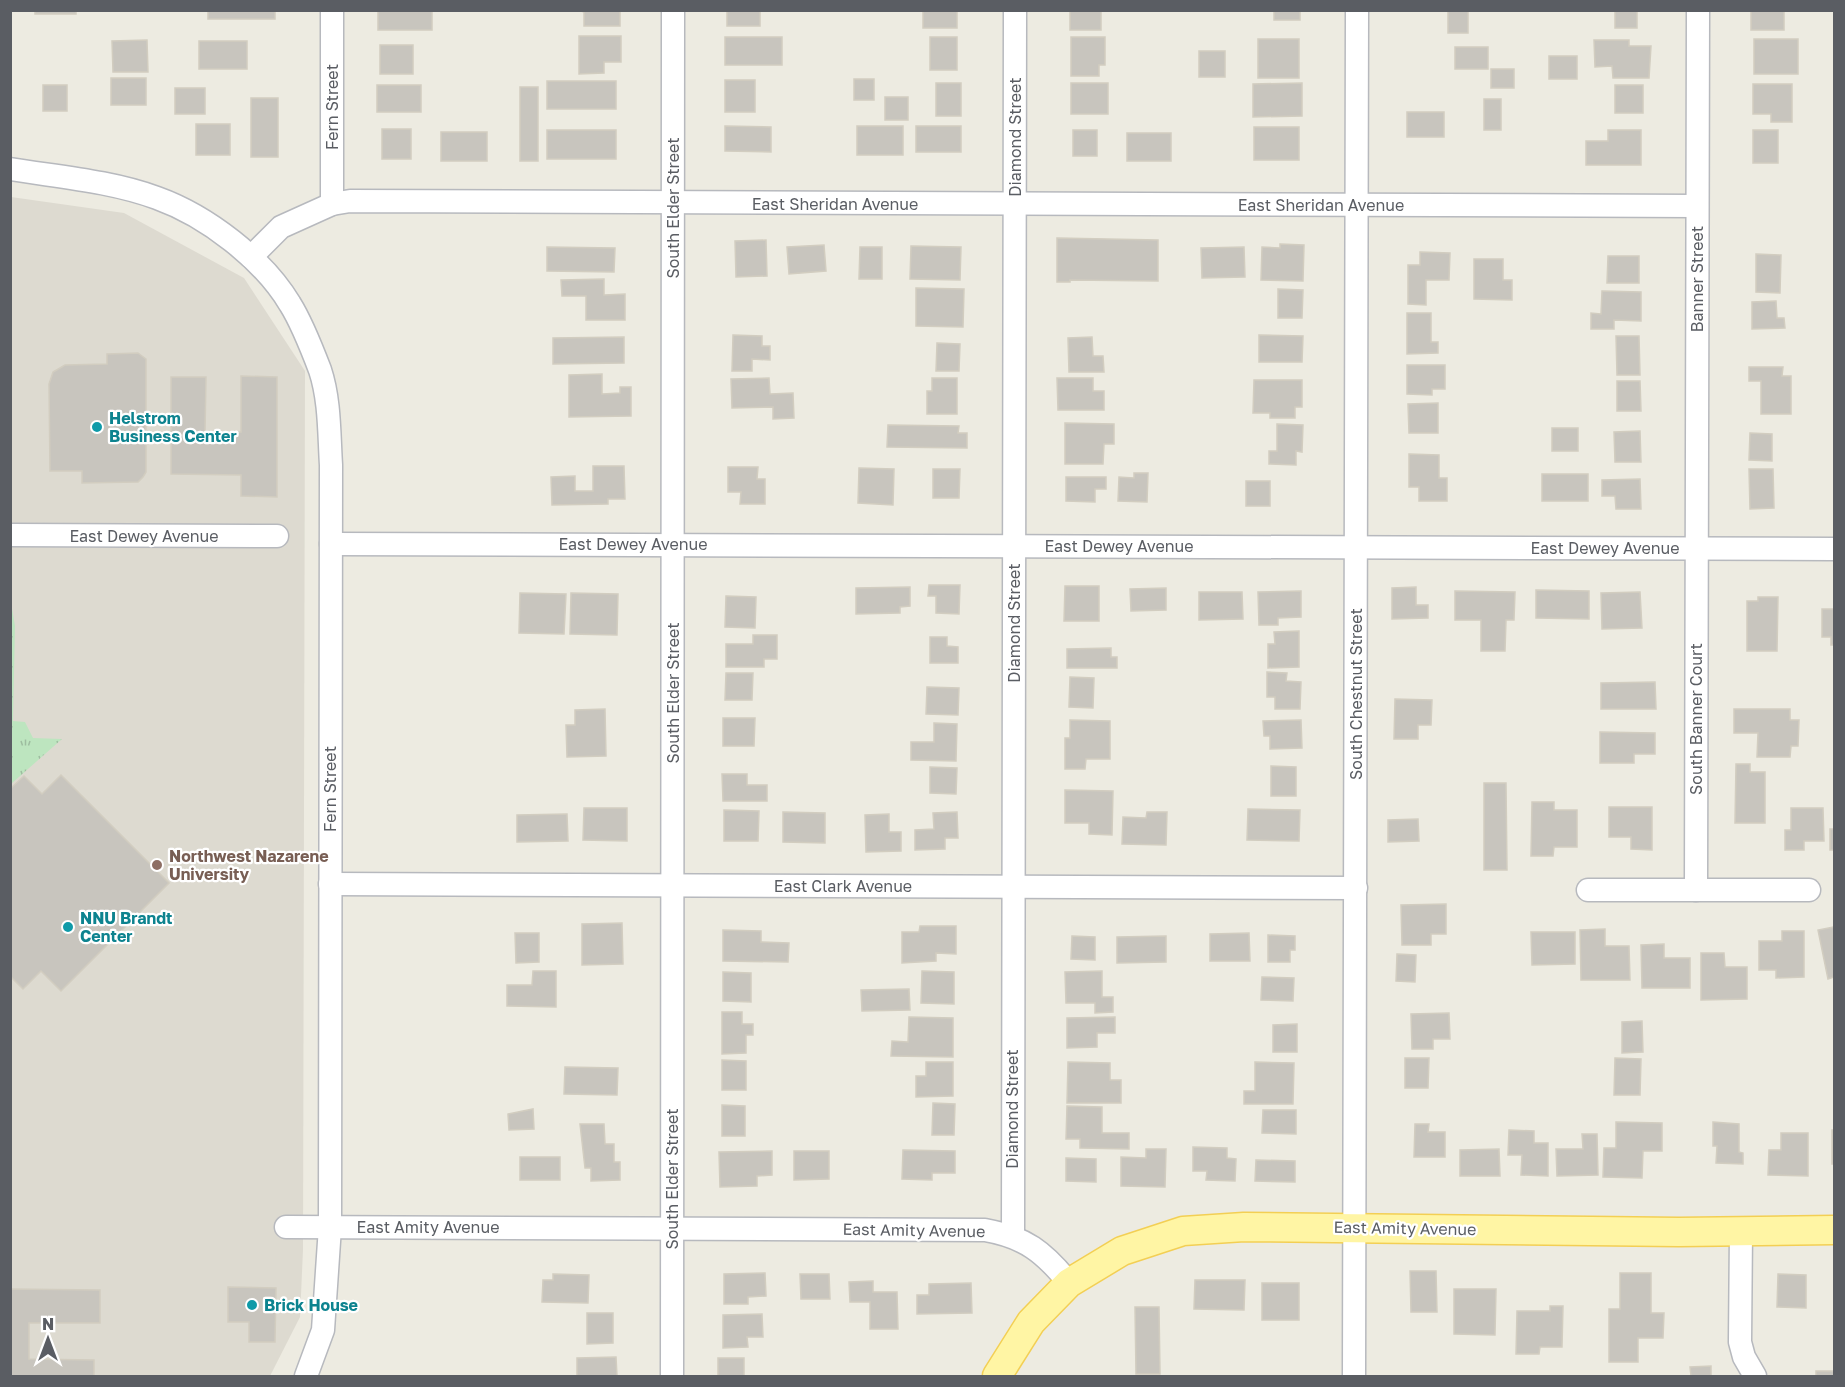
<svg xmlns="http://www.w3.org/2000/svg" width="1845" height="1387" font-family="'Golos Text',sans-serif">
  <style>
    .education { fill: #dddad0 }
    .grass { fill: url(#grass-tufts) }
    .building { fill: #c8c5be; stroke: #d2cdc0; stroke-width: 1.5 }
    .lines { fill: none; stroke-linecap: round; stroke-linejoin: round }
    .minor-casing { stroke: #b7b9be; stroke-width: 25 }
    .major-casing { stroke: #f3cf54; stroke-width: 31 }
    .minor { stroke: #fff; stroke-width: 22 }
    .major { stroke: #fff5a4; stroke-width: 28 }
    .culture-dot { fill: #0f9aa8; stroke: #fff; stroke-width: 2 }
    .education-dot { fill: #8d6e63; stroke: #fff; stroke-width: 2 }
    .labels { text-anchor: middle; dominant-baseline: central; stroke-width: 4.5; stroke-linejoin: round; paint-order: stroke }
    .street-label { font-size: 16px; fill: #5a5d63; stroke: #fff }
    .culture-label { font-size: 16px; font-weight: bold; fill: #0d838f; stroke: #fff; text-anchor: start }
    .education-label { font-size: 16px; font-weight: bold; fill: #785e54; stroke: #fff; text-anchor: start }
  </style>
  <defs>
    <pattern id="grass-tufts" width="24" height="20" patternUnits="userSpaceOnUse" patternTransform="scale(1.5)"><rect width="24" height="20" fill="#bde5bf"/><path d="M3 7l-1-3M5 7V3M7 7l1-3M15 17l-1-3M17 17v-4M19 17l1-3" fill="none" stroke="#9dbd9f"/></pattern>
  </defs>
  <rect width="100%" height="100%" fill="#edebe1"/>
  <path class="education" d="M11 197 124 213 244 278 305 371 303 1250 300 1317 270 1376H11Z"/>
  <path class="grass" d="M10 597 15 626 13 721 25 722 33 738 62 739 11 784Z"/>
  <g class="building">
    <rect x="35" y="10" width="41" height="4"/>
    <rect x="208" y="10" width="67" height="9"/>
    <rect x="378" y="10" width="54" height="20"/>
    <path d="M578 10H620V26H584V12Z"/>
    <rect x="727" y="10" width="33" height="16"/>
    <rect x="923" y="10" width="34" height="18"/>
    <rect x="1070" y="10" width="31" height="20"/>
    <rect x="1274" y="10" width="26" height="10"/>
    <rect x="1448" y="10" width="20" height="23"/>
    <rect x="1615" y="10" width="22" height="18"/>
    <rect x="1751" y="10" width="33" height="20"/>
    <path d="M579 36H621V62H604V73L579 74Z"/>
    <rect x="725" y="37" width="57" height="28"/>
    <rect x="930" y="37" width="27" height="33"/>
    <path d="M1071 37H1105V65H1099V76H1071Z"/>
    <rect x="1258" y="39" width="41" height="39"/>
    <rect x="1754" y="39" width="44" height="35"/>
    <path d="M147 40 148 72H113L112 41Z"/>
    <path d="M1594 40H1629V46H1651L1649 78H1613L1612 66 1595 67Z"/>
    <rect x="199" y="41" width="48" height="28"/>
    <rect x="380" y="45" width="33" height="29"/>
    <rect x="1455" y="47" width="33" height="22"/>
    <rect x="1199" y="51" width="26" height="26"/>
    <rect x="1549" y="56" width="28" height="23"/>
    <rect x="1491" y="69" width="23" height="19"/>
    <rect x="111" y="78" width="35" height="27"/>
    <rect x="854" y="79" width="20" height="21"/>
    <rect x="725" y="80" width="30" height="32"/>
    <rect x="547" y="81" width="69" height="28"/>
    <rect x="936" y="83" width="25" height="33"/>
    <rect x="1071" y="83" width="37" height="31"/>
    <path d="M1302 83V116L1253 117V84Z"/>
    <path d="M1753 84H1792V122H1771V114H1753Z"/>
    <rect x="43" y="85" width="24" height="26"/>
    <rect x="377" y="85" width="44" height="27"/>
    <rect x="1615" y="85" width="28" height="28"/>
    <rect x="520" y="87" width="18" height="74"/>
    <rect x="175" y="88" width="30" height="26"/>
    <rect x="885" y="97" width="23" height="23"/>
    <rect x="251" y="98" width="27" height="59"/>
    <rect x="1484" y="99" width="17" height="31"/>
    <rect x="1407" y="112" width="37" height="25"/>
    <rect x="196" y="124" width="34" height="31"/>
    <path d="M725 126 771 127V152L725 151Z"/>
    <rect x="857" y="126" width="46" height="29"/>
    <rect x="916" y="126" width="45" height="26"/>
    <rect x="1254" y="127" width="45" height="33"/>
    <rect x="382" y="129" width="29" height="30"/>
    <rect x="547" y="130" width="69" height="29"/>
    <rect x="1073" y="130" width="24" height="26"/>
    <path d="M1608 130H1641V165H1586V141H1608Z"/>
    <rect x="1753" y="130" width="25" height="33"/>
    <rect x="441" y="132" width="46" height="29"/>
    <rect x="1127" y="133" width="44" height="28"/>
    <path d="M1057 238 1158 240V281L1070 280V282H1057Z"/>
    <path d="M766 240 767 276 736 277 735 241Z"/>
    <path d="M1280 244 1304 245 1303 281 1261 280 1262 247 1280 248Z"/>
    <path d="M824 245 826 271 789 274 787 247Z"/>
    <path d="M911 246 961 247 960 280 910 279Z"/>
    <path d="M547 247 615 248 614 272 547 271Z"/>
    <path d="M860 247H882V279H859Z"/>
    <path d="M1244 247 1245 277 1202 278 1201 248Z"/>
    <path d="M1420 252 1450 253 1449 280H1426V305L1408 304V265H1420Z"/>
    <path d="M1756 254 1781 255 1780 293 1756 292Z"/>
    <path d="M1608 256H1639V283H1607Z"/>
    <path d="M1474 259H1503V280H1512V300L1474 299Z"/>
    <path d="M604 279V295L625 294V320H586V296H562L561 280Z"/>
    <path d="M916 288 964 289 963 327 916 326Z"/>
    <path d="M1278 289 1303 290 1302 318H1278Z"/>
    <path d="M1602 291 1641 292V321L1614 320V329H1591V313L1601 314Z"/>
    <path d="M1776 301 1777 318H1784L1785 328 1752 329V302Z"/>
    <path d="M1407 313H1431V342H1438V353L1407 354Z"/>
    <path d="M733 335 762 336V346H770V360L752 359V371H732Z"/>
    <path d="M1259 335 1303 336 1302 362H1259Z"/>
    <path d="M1616 336H1639L1640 375H1617Z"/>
    <path d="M624 337V363L553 364V338Z"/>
    <path d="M1092 337 1093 356H1103L1104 372H1069L1068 338Z"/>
    <path d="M937 343 960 344 959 371H936Z"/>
    <path d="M138 353 146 359V472L143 477 138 482 82 483V471H50L49 384 53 372 65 365 107 364V354Z"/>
    <path d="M1407 365H1445V389H1432V395L1407 394Z"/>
    <path d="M1749 367H1783L1782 376H1791V414H1761V381H1749Z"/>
    <path d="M602 374V394L620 393V387H631V416L569 417V375Z"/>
    <path d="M241 376 277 377V497L241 496V475L171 474V377H206L205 432H241Z"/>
    <path d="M769 378 770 394 793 393 794 418 773 419V407L732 408 731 379Z"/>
    <path d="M932 378H957V414H927V391H932Z"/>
    <path d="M1057 378H1093V391H1104V410H1058Z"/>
    <path d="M1254 380H1302V407H1295V418H1270V413H1253Z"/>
    <path d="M1617 381H1640L1641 411H1617Z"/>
    <path d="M1438 403V433H1409L1408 404Z"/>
    <path d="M1065 423 1114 424V444H1104L1103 464H1065Z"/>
    <path d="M1277 424 1303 425 1302 452 1296 451V465L1269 464V451H1277Z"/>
    <path d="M888 425 959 426 958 433H967V448L887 447Z"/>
    <rect x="1552" y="428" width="26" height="23"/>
    <path d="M1640 431 1641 462H1615L1614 432Z"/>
    <path d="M1750 433 1772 434V461L1749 460Z"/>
    <path d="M1409 454 1439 455V478H1447V501H1419V487H1409Z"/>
    <path d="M593 466H624L625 499H608V504L552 505 551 477 575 476V491H593Z"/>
    <path d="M728 467H758L757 479H765V504H740L741 492H728Z"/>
    <path d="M859 468 894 469 893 505 858 503Z"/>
    <path d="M933 469H960L959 498H933Z"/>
    <path d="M1749 469H1773L1774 508 1750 509Z"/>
    <path d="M1134 473H1148L1147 502 1118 501 1119 477 1134 478Z"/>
    <rect x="1542" y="474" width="46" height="27"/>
    <path d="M1066 477H1106V489H1095V502L1066 501Z"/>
    <path d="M1640 479 1641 509H1616L1615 496H1602V480Z"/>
    <rect x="1246" y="481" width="24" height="25"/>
    <path d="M929 585H960L959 614 936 613V596H928Z"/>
    <path d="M1065 586H1099V621H1064Z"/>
    <path d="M910 587V606L900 607V613L856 614V588Z"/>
    <path d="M1416 587V605H1428V618L1392 619V588Z"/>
    <path d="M1166 588V610L1131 611 1130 589Z"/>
    <path d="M1536 590 1589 591V619L1536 618Z"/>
    <path d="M1301 591V617L1278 618V625H1259L1258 592Z"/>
    <path d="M1455 591 1515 592 1514 620H1506L1505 651H1481V620H1455Z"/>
    <path d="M1199 592H1242L1243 619 1199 620Z"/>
    <path d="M1640 592 1642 628 1602 629 1601 593Z"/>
    <path d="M520 593 566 594 564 634 519 633Z"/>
    <path d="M571 593 618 594 617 635 570 634Z"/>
    <path d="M726 596 756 597 755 628 725 627Z"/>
    <path d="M1758 597H1778L1777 651H1747V601H1758Z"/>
    <path d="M1822 609H1834V645H1831V637H1822Z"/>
    <path d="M1299 631V667L1268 668V644H1275L1274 632Z"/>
    <path d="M753 635H777V659H764V667H726V644H753Z"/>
    <path d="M930 637H947V646L958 647V663H930Z"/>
    <path d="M1111 648V657H1117V668H1067V649Z"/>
    <path d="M1267 672 1287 673 1286 681 1301 682 1300 709H1275V697H1267Z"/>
    <path d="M726 673H753L752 700H725Z"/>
    <path d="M1070 677 1094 678 1093 708 1069 707Z"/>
    <path d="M1655 682 1656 709H1601V683Z"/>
    <path d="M927 687 959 688 958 715 926 714Z"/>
    <path d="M1395 699 1432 700 1431 725H1418V739H1394Z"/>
    <path d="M605 709 606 756 567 757 566 725H575V710Z"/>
    <path d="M1734 709H1790V720H1799L1798 746H1791L1790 757H1757L1758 733H1734Z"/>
    <path d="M723 718H755L754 746H723Z"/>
    <path d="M1070 720 1110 721V759H1086L1085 769H1065V738H1070Z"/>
    <path d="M1301 720 1302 748 1270 749V736H1264L1263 721Z"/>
    <path d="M934 723 957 724 956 761 911 760V742H934Z"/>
    <path d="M1600 732 1655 733V754H1634V763H1600Z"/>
    <path d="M1736 764H1750V772H1765V823H1735Z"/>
    <path d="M1271 766 1296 767V796H1271Z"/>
    <path d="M930 767 957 768 956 794 930 793Z"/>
    <path d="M722 774H747V785H767V801H723Z"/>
    <path d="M61 775 169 883 61 991 41 971 23 989 10 976V789L24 776 42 794Z"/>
    <path d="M1484 783H1506L1507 870H1484Z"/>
    <path d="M1065 790 1113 791 1112 835 1089 834V823H1065Z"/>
    <path d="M1532 802H1554V810H1577V847H1554L1553 856H1531Z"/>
    <path d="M1609 807H1652V850L1631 849V837H1609Z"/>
    <path d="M584 808H627V841L583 840Z"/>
    <path d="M1791 808H1823L1824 841H1804V850H1785V830H1791Z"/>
    <path d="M1248 809 1300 810 1299 841 1247 840Z"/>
    <path d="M724 810 759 811 758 841H724Z"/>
    <path d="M783 812 825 813V843L783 842Z"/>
    <path d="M957 812 958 838H945V849L915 850V830L934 829 933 813Z"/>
    <path d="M1147 812H1167L1166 845 1122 844 1123 817 1146 818Z"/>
    <path d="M567 814 568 841 517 842V815Z"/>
    <path d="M889 814V832H901V851L866 852 865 815Z"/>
    <path d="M1418 819 1419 841 1388 842V820Z"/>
    <rect x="1830" y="829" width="4" height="21"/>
    <path d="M1446 904V934H1431V945H1402L1401 905Z"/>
    <path d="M622 923 623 964 582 965V924Z"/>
    <path d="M920 926H956V954L936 953V961L902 963V932H919Z"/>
    <path d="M1834 927V977L1828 979 1818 930Z"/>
    <path d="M1605 929V946H1629L1630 980H1581L1580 930Z"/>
    <path d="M723 930 761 931V942L789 943 788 962 723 961Z"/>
    <path d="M1782 931H1804V977L1776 978V970H1759V941H1782Z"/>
    <path d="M1531 932H1575V964L1532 965Z"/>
    <path d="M515 933H539V962L516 963Z"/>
    <path d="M1249 933 1250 961H1210V934Z"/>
    <path d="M1268 935 1295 936V950H1290V962H1268Z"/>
    <path d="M1072 936 1095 937V960L1071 959Z"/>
    <path d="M1166 936V962L1117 963V937Z"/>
    <path d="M1664 944V958H1690V988H1642L1641 945Z"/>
    <path d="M1701 953H1724L1725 967H1747V999L1701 1000Z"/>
    <path d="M1397 954 1416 955 1415 982 1396 981Z"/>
    <path d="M533 971H556V1007L507 1006V985H532Z"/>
    <path d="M922 971 954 972V1004L921 1003Z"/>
    <path d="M1102 971V997H1113V1012L1095 1013V1003H1066L1065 972Z"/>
    <path d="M723 972 751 973V1002L723 1001Z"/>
    <path d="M1262 977 1294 978 1293 1001 1261 1000Z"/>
    <path d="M909 989 910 1010 862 1011 861 990Z"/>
    <path d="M722 1012H742V1024H753V1035H746V1053L722 1054Z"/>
    <path d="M1449 1013 1450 1039H1433V1049H1412L1411 1014Z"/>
    <path d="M909 1017 953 1018V1057L891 1056 892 1041 908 1042Z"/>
    <path d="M1115 1017V1033H1097V1047L1067 1048V1018Z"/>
    <path d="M1642 1021 1643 1052 1622 1053V1022Z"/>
    <path d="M1297 1024V1052H1273V1025Z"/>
    <path d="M1405 1058H1429L1428 1088H1405Z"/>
    <path d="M1615 1058 1641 1059 1640 1095H1614Z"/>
    <path d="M722 1060 746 1061V1090H722Z"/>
    <path d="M926 1062H953V1096L916 1097V1076H926Z"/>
    <path d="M1068 1062 1110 1063V1080H1121V1103H1067Z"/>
    <path d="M1255 1062 1294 1063 1293 1104H1244V1091H1255Z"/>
    <path d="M565 1067 618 1068 617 1095 564 1094Z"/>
    <path d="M933 1103 955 1104 954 1135H932Z"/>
    <path d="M722 1105 745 1106V1136H722Z"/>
    <path d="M1067 1106 1102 1107V1133H1129V1149L1080 1148V1139H1066Z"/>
    <path d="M533 1109 534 1129 509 1130 508 1114Z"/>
    <path d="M1263 1110H1296V1134L1262 1133Z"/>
    <path d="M1616 1122 1662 1123V1151H1643L1642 1178 1603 1177 1604 1148H1616Z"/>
    <path d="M1713 1122 1739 1124V1152L1743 1153V1164L1716 1163 1717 1146H1713Z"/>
    <path d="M580 1124H604L605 1144H614V1162H620V1180L591 1181V1168H585Z"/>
    <path d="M1415 1124H1429L1428 1132H1445V1157H1414Z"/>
    <path d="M1509 1130 1534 1131V1143H1548V1176L1521 1175 1522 1155H1508Z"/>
    <rect x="1832" y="1130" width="2" height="34"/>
    <path d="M1781 1133H1808V1176L1768 1175 1769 1150H1781Z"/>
    <path d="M1582 1134H1597L1598 1175 1557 1176 1556 1149H1583Z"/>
    <path d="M1193 1147 1227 1148V1158L1236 1159 1235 1181 1206 1180 1207 1171H1193Z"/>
    <path d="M1146 1149H1166L1165 1187 1121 1186V1157L1146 1158Z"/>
    <path d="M1499 1149 1500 1176H1460V1150Z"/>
    <path d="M903 1150 955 1151V1173H932V1180L902 1179Z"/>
    <path d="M772 1151V1175L757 1176V1186L720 1187 719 1152Z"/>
    <path d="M794 1151H829V1179L794 1180Z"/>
    <rect x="520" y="1157" width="40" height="23"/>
    <path d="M1066 1158 1096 1159V1182L1066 1181Z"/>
    <path d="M1256 1160 1295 1161V1182L1255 1181Z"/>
    <path d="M1410 1271H1436L1437 1312H1411Z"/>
    <path d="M765 1273 766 1296 748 1297V1304H724V1274Z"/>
    <path d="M1620 1273H1651V1313H1664L1663 1338H1638V1362H1609V1309H1620Z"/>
    <path d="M553 1274 589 1275 588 1303 542 1302 543 1280H553Z"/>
    <path d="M800 1274H829L830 1299H801Z"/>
    <path d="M1778 1274 1806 1275V1308L1777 1307Z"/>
    <path d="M1195 1280H1245L1244 1310 1194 1309Z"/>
    <path d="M873 1281V1292H897L898 1329H870V1302H850L849 1282Z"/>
    <path d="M971 1283 972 1313 917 1314V1295H929V1284Z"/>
    <rect x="1262" y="1283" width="37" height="37"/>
    <path d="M228 1287 276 1288 275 1342H249V1322H228Z"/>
    <path d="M10 1289 100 1290V1323H29V1359L94 1360V1376H10Z"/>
    <path d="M1454 1289H1496L1495 1335 1454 1334Z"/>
    <path d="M1550 1306H1563L1562 1347H1540L1539 1354H1516L1517 1311H1550Z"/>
    <path d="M1135 1307H1159L1160 1374H1136Z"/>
    <path d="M587 1313H613V1343L587 1344Z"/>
    <path d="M762 1314 763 1337H747L748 1347 723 1348V1315Z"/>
    <path d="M616 1357 617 1376H577V1358Z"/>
    <rect x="718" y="1358" width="26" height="18"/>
    <path d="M1711 1366V1376H1691L1690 1367Z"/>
    <rect x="1816" y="1371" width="18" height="5"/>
  </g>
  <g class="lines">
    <defs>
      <g id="minor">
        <path d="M10 169C59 177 111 181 157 198 207 216 263 259 290 304 302 323 312 349 320 370 330 400 329 434 331 465L330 1227 323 1330 306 1376"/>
        <path d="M332 204V10"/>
        <path d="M251 257 281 227 332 204 350 201 1697 206"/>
        <path d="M10 535 277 536"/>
        <path d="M331 544 1834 549"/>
        <path d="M330 884 1356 888"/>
        <path d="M1588 890H1809"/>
        <path d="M1696 890 1698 10"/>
        <path d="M286 1227 985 1230C1025 1237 1044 1252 1069 1283"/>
        <path d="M1741 1231 1740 1342 1744 1357 1755 1376"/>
        <path d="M1013 1235 1015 10"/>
        <path d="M672 1376 673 10"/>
        <path d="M1354 1376 1357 10"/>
      </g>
      <path id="major" d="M997 1376 1031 1322 1069 1283 1122 1251 1183 1231 1244 1227 1679 1232 1834 1230"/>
    </defs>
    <use href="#minor" class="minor-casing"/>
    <use href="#major" class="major-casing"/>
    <use href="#minor" class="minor"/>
    <use href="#major" class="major"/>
  </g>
  <g class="culture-dot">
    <circle cx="97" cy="427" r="6"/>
    <circle cx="68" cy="927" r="6"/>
    <circle cx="252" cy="1305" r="6"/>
  </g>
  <circle class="education-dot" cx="157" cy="865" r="6"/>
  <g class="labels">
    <g class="street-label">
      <text transform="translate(332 107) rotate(-90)">Fern Street</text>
      <text transform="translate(1015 137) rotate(-90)">Diamond Street</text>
      <text x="835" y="204">East Sheridan Avenue</text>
      <text x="1321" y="205">East Sheridan Avenue</text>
      <text transform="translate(673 208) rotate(-90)">South Elder Street</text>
      <text transform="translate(1697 279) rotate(-90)">Banner Street</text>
      <text x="144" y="536">East Dewey Avenue</text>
      <text x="633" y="544">East Dewey Avenue</text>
      <text x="1119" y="546">East Dewey Avenue</text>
      <text x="1605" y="548">East Dewey Avenue</text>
      <text transform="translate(1014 623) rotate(-90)">Diamond Street</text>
      <text transform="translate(673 693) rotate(-90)">South Elder Street</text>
      <text transform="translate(1356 694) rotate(-90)">South Chestnut Street</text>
      <text transform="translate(1696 719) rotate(-90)">South Banner Court</text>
      <text transform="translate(330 789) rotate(-90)">Fern Street</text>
      <text x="843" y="886">East Clark Avenue</text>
      <text transform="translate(1012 1109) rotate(-90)">Diamond Street</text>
      <text transform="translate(672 1179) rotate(-90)">South Elder Street</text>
      <text x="428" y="1227">East Amity Avenue</text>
      <text transform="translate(1405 1228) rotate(1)">East Amity Avenue</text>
      <text transform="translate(914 1230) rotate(1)">East Amity Avenue</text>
    </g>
    <g class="culture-label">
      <text x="109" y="418">Helstrom<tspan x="109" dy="18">Business Center</tspan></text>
      <text x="80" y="918">NNU Brandt<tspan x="80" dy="18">Center</tspan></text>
      <text x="264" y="1305">Brick House</text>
    </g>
    <g class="education-label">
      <text x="169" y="856">Northwest Nazarene<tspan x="169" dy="18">University</tspan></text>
    </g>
  </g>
  <rect width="1845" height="1387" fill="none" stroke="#5a5d63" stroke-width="24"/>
  <g transform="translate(48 1339)" stroke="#ffffff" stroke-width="4.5" paint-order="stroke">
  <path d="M0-4.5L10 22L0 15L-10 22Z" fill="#5a5d63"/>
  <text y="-9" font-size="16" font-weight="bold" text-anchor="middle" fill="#5a5d63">N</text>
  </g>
</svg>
